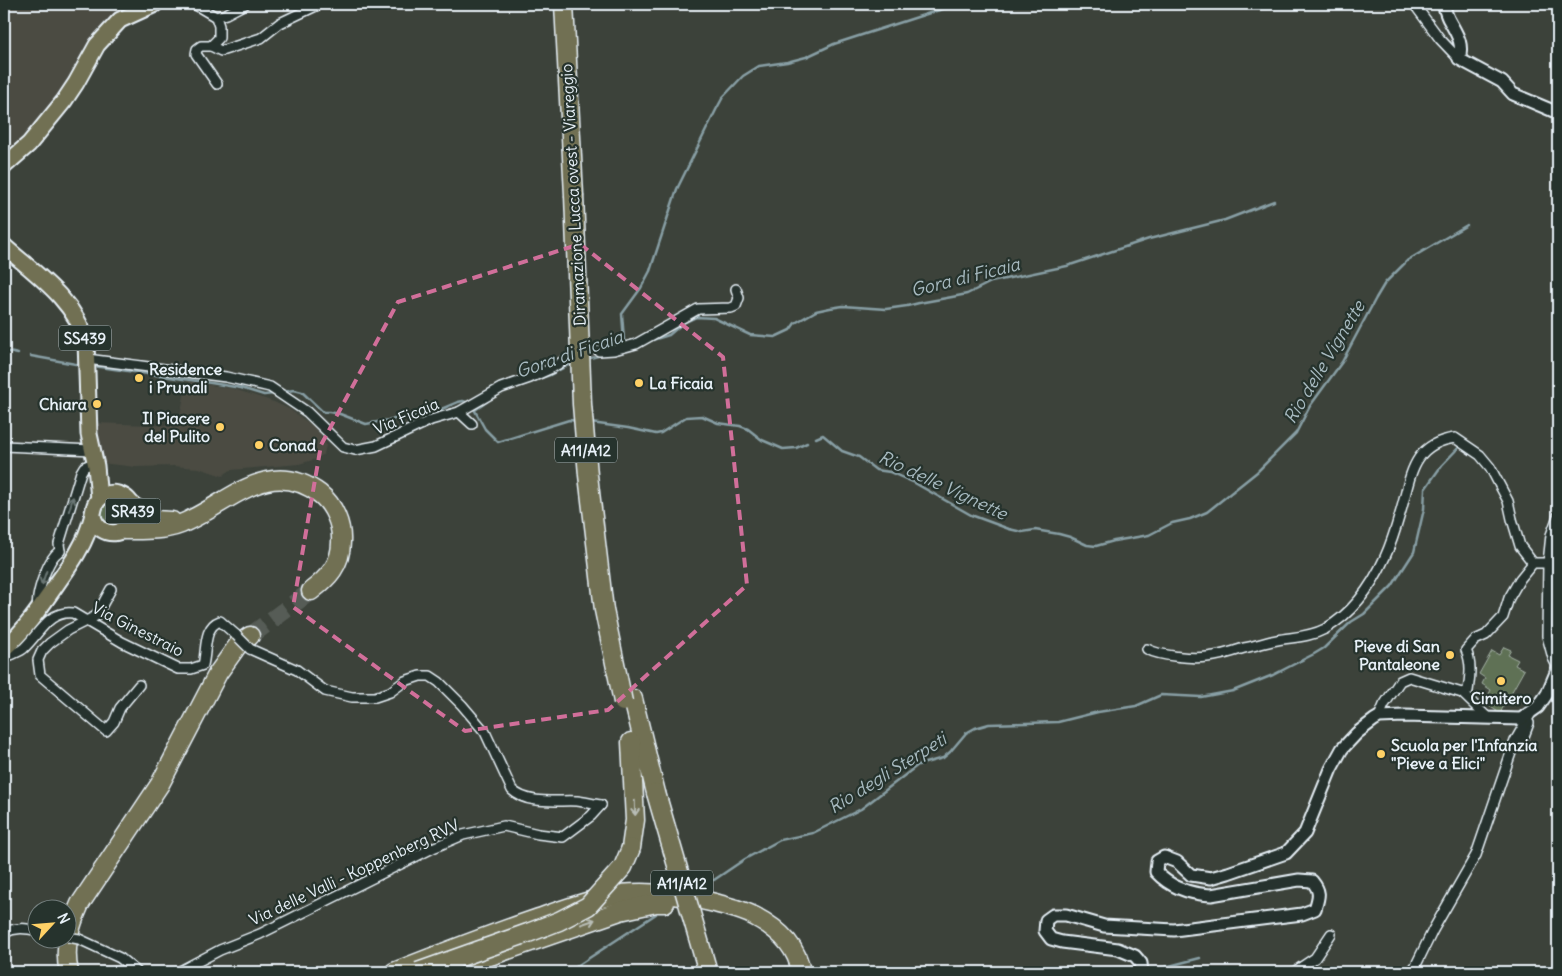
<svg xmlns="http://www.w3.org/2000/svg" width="1562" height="976" font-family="Delius,sans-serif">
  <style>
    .built { fill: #4b4c43 }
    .green { fill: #5f7154; stroke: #a4b1a6 }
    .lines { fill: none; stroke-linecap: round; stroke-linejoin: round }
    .stream { stroke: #889fa5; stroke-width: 2.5 }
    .minor-tunnel { stroke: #565c56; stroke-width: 9; stroke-dasharray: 9 4.5; stroke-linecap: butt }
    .motorway-tunnel { stroke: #565c56; stroke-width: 18; stroke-dasharray: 18 9; stroke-linecap: butt }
    .minor-casing { stroke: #e8f1f8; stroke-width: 12 }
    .tertiary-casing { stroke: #e8f1f8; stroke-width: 15 }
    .primary-casing { stroke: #e8f1f8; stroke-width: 19 }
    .motorway-casing { stroke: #e8f1f8; stroke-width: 21 }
    .minor { stroke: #26332d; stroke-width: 9 }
    .tertiary { stroke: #26332d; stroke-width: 11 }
    .primary { stroke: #716f52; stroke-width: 15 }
    .motorway { stroke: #716f52; stroke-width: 18 }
    .minor-bridge-casing { stroke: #e8f1f8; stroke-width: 12; stroke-linecap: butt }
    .motorway-bridge-casing { stroke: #e8f1f8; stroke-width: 21; stroke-linecap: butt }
    .minor-bridge { stroke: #26332d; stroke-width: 9 }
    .motorway-bridge { stroke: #716f52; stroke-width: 18 }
    .oneway { stroke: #6a7674 }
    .oneway2 { stroke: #b8bdb6 }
    .marked { fill: none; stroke: #d16f9a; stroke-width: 4; stroke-dasharray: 10 6; stroke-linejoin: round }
    .poi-dot { fill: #ffd166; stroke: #26332d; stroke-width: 2 }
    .labels { text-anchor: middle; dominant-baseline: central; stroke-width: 4.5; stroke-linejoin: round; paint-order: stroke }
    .shield { fill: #26332d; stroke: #aeb8bb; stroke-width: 1 }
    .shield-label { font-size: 15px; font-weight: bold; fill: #e8f1f8 }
    .street-label { font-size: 16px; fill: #e8f1f8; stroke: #26332d }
    .poi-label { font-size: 16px; font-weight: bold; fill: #e8f1f8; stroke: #26332d; text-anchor: start }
    .water-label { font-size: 18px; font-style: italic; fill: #a8bbc1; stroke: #26332d }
  </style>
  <rect width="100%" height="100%" fill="#3c423a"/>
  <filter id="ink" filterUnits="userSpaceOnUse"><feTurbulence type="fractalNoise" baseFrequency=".02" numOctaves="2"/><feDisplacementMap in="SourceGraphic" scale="10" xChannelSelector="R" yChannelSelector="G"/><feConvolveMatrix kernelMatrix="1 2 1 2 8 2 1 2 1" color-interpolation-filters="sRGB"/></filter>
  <g filter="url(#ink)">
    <g class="built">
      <path d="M4 4H145L115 18 61 101 4 161Z"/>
      <path d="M187 381 234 389 274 402 289 409 313 426 322 436 326 445 324 454 316 459 299 464 231 470 226 473 223 476 199 468 173 466 136 467 101 463 94 423 178 426Z"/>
    </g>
    <g class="green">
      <circle cx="113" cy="513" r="11"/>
      <path d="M1504 647 1511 650 1508 655 1518 660 1515 665 1524 670 1500 713 1484 703 1491 690 1482 684 1485 678 1479 674 1492 651 1499 655Z"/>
    </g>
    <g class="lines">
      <g class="stream">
        <path d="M624 340 622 314 641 288 650 271 677 189 716 110 723 97 743 76 759 66 787 62 806 57 834 44 936 11 954 6 977 4"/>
        <path d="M649 341 669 335 683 323 696 317 714 318 750 335 775 337 790 330 795 323 816 311 830 308 843 306 886 309 907 306 919 303 952 297 967 294 991 282 1067 266 1149 239 1225 220 1274 201"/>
        <path d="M4 351 18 354"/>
        <path d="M31 356 81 365"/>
        <path d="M587 359 601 355"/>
        <path d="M93 366 211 383 241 388 264 395 274 394"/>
        <path d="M541 378 550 375 574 362"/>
        <path d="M282 392 294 390 302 392 323 412H329L340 414 366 424 423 414 439 410 458 402 463 401 469 403"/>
        <path d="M474 409 485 429 498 442 569 420 578 421"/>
        <path d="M475 410 488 401"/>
        <path d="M591 423 628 428 656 434 661 433 686 417 702 416 718 423 740 426 748 429 762 440 783 449 796 448 807 443"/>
        <path d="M816 438 823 435 842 451 859 457 876 470 890 472 913 482 971 515 1009 529 1022 532 1035 530 1059 534 1070 537 1087 545 1096 546 1114 541 1149 535 1172 523 1190 519 1207 512 1257 472 1296 433 1310 406 1342 362 1376 298 1385 283 1408 260 1467 225"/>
        <path d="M714 880 745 859 780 840 813 833 861 809 918 765 943 758 950 752 966 733 975 728 989 724 1058 722 1098 712 1136 706 1161 695 1201 697 1233 691 1273 675 1314 654 1324 648 1351 622 1364 614 1392 586 1414 552 1424 509 1425 489 1442 465 1461 445"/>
        <path d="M572 972 577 966 656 914"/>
        <path d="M1146 972 1200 958"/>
      </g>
      <path class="minor-tunnel" d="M577 354 599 351"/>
      <path class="motorway-tunnel" d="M250 636 311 591"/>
      <defs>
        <g id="minor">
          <path d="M194 4 216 17 226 14 245 4"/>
          <path d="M1414 4 1440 39 1459 59"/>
          <path d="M216 17 219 26V38L211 46H201L197 49 196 54 217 84"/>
          <path d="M211 46 221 51 261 38 280 23 320 4"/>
          <path d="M599 351 614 350 636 344 698 309 731 308 736 306 739 298 736 289"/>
          <path d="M87 359 226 377 270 387 307 412 343 447 355 450 376 446 431 420 459 412 501 388 530 378 552 368 568 358"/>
          <path d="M459 412 472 424"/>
          <path d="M4 446 92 450"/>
          <path d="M1558 516 1551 535 1548 563 1547 636 1553 658 1558 668"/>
          <path d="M60 551 59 544 81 472 84 467 95 462"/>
          <path d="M111 589 96 616 68 630 50 643 42 651 38 660 40 675 106 731 114 722 120 708 139 685"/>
          <path d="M38 609C35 596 48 557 60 551"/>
          <path d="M250 649 297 670 325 691 352 697H375L390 692 405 681 420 676H430L439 682 462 705 485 732 512 790C528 805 556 800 577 801 585 802 593 804 601 805"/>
          <path d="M1147 649C1160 656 1192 659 1207 657 1219 656 1232 652 1244 648 1255 646 1266 642 1277 640 1293 637 1310 637 1325 629 1353 613 1372 586 1385 557 1391 544 1396 528 1400 514 1411 479 1410 444 1455 438L1480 455 1490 467 1508 501 1512 519 1520 546 1533 563"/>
          <path d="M4 652 11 655C15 653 21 651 24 648 40 633 49 610 73 613L122 642 178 669H191L203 665C207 650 203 627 220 621L236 635"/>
          <path d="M1462 693 1468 691C1470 676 1472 664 1466 650L1475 640 1486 635 1503 617 1509 598 1520 579 1533 563H1548"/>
          <path d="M1379 717 1384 705 1400 681 1409 677 1462 693 1488 718"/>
          <path d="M1521 744 1529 723"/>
          <path d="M4 933C16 927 25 928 38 931"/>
          <path d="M79 939 120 958 137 972"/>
          <path d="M178 972 220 950 260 934 435 847 463 835 504 826 538 834 563 837 591 816 601 805"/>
          <path d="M1294 972 1315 958 1331 934"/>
          <path d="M1410 972 1415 967 1433 930 1476 855 1515 741 1531 713"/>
        </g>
        <g id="tertiary">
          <path d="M1443 4C1445 9 1446 15 1449 20 1456 33 1464 43 1459 59L1502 82 1513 94 1558 113"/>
          <path d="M1142 972 1141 963 1135 956 1118 949 1062 942 1051 939 1045 931 1046 920 1053 915H1066L1104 926 1174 930 1302 914 1315 909C1319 896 1321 892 1312 881L1299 880 1211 895C1189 894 1171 888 1156 872L1157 861 1164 857 1177 862 1191 875 1211 878 1228 873 1286 853 1305 833 1331 769 1342 749 1357 733 1374 720 1379 717 1404 716 1521 719 1538 707 1547 694 1558 668"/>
        </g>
        <g id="primary">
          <path d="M4 166 29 144 64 101 76 83 97 45 120 20 155 4"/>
          <path d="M4 246C35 274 74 299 86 341L89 434 96 466 99 499"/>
          <path d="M4 649C25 630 40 608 56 585 64 573 73 562 79 550 85 540 89 529 92 518 94 511 93 504 100 498 112 488 130 495 133 509 137 535 99 543 93 516"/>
        </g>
        <g id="motorway">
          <path d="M564 4 574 195"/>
          <path d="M131 505 154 520 172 521"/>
          <path d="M124 530C143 530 163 531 181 524 228 505 268 455 320 494 334 505 342 525 341 542 341 565 328 578 311 591"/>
          <path d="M633 699 656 793"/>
          <path d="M631 742 635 820 631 848"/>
          <path d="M69 972C63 948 70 926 80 904L160 784 218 673 238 645 250 636"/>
          <path d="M394 972C440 954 486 936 533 920 559 911 593 898 620 894 652 891 684 895 715 903 728 907 741 909 754 916 777 928 797 945 801 972"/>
          <path d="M444 972 620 911 656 903H665"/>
        </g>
      </defs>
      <use href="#minor" class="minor-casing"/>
      <use href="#tertiary" class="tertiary-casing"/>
      <use href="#primary" class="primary-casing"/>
      <use href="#motorway" class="motorway-casing"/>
      <use href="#minor" class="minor"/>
      <use href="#tertiary" class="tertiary"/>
      <use href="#primary" class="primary"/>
      <use href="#motorway" class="motorway"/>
      <defs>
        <g id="minor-bridge">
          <path d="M236 635 250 649"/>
          <path d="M68 937 79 939"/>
        </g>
        <g id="motorway-bridge">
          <path d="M574 195 582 404 588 475 604 610 623 702"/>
          <path d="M656 793 708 972"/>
          <path d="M418 972 528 933 559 921 588 906 623 867 631 848"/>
        </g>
      </defs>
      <use href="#minor-bridge" class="minor-bridge-casing"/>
      <use href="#motorway-bridge" class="motorway-bridge-casing"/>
      <use href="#minor-bridge" class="minor-bridge"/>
      <use href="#motorway-bridge" class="motorway-bridge"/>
    </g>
    <defs><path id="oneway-shaft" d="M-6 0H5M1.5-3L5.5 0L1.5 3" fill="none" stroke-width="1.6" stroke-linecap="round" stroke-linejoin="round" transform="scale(1.25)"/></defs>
    <g class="oneway">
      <use href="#oneway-shaft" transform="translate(71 504) rotate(-73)"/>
      <use href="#oneway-shaft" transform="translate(44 578) rotate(109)"/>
    </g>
    <g class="oneway2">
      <use href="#oneway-shaft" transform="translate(635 808) rotate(88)"/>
      <use href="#oneway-shaft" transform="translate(588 922) rotate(-19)"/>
    </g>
  </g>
  <path class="marked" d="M580 244 723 357 747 585 608 710 465 731 293 607 321 445 398 302Z"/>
  <g class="poi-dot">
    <circle cx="139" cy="378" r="5"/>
    <circle cx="639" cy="383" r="5"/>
    <circle cx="97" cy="404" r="5"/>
    <circle cx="220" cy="427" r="5"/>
    <circle cx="259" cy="445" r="5"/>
    <circle cx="1450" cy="655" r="5"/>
    <circle cx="1501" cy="681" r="5"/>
    <circle cx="1381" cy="754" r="5"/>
  </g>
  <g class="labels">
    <g class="shield">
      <rect x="59" y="325.5" width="52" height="25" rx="4"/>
      <rect x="555" y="437.5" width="62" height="25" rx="4"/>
      <rect x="105.5" y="498.5" width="55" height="25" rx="4"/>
      <rect x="651" y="870.5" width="62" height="25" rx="4"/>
    </g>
    <g class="shield-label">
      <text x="85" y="338">SS439</text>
      <text x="586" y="450">A11/A12</text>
      <text x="133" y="511">SR439</text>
      <text x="682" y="883">A11/A12</text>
    </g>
    <g class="street-label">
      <text transform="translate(573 195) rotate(-93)">Diramazione Lucca ovest - Viareggio</text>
      <text transform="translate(406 416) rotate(-23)">Via Ficaia</text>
      <text transform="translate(138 629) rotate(27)">Via Ginestraio</text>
      <text transform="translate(354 872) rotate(-25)">Via delle Valli - Koppenberg RVV</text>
    </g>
    <g class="poi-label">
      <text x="149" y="369">Residence<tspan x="149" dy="18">i Prunali</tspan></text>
      <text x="649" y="383">La Ficaia</text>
      <text x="87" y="404" text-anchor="end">Chiara</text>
      <text x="210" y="418" text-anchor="end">Il Piacere<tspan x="210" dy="18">del Pulito</tspan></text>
      <text x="269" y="445">Conad</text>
      <text x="1440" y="646" text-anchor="end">Pieve di San<tspan x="1440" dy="18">Pantaleone</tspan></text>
      <text x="1501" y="698" text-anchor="middle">Cimitero</text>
      <text x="1391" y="745">Scuola per l'Infanzia<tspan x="1391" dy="18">"Pieve a Elici"</tspan></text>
    </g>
    <g class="water-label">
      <text transform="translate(965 277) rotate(-14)">Gora di Ficaia</text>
      <text transform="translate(569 354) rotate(-19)">Gora di Ficaia</text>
      <text transform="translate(1324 362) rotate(-59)">Rio delle Vignette</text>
      <text transform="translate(943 485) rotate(25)">Rio delle Vignette</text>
      <text transform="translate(887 773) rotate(-32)">Rio degli Sterpeti</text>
    </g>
  </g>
  <rect width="1562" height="976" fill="none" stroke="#26332d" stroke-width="20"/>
  <rect x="10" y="10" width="1542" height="956" fill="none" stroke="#e8f1f8" stroke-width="2" filter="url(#ink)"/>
  <g transform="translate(52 924) rotate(64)"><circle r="24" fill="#26332d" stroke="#747f7e"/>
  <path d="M0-4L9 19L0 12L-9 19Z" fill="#ffd166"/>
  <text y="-8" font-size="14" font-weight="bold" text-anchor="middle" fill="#e8f1f8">N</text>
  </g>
</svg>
